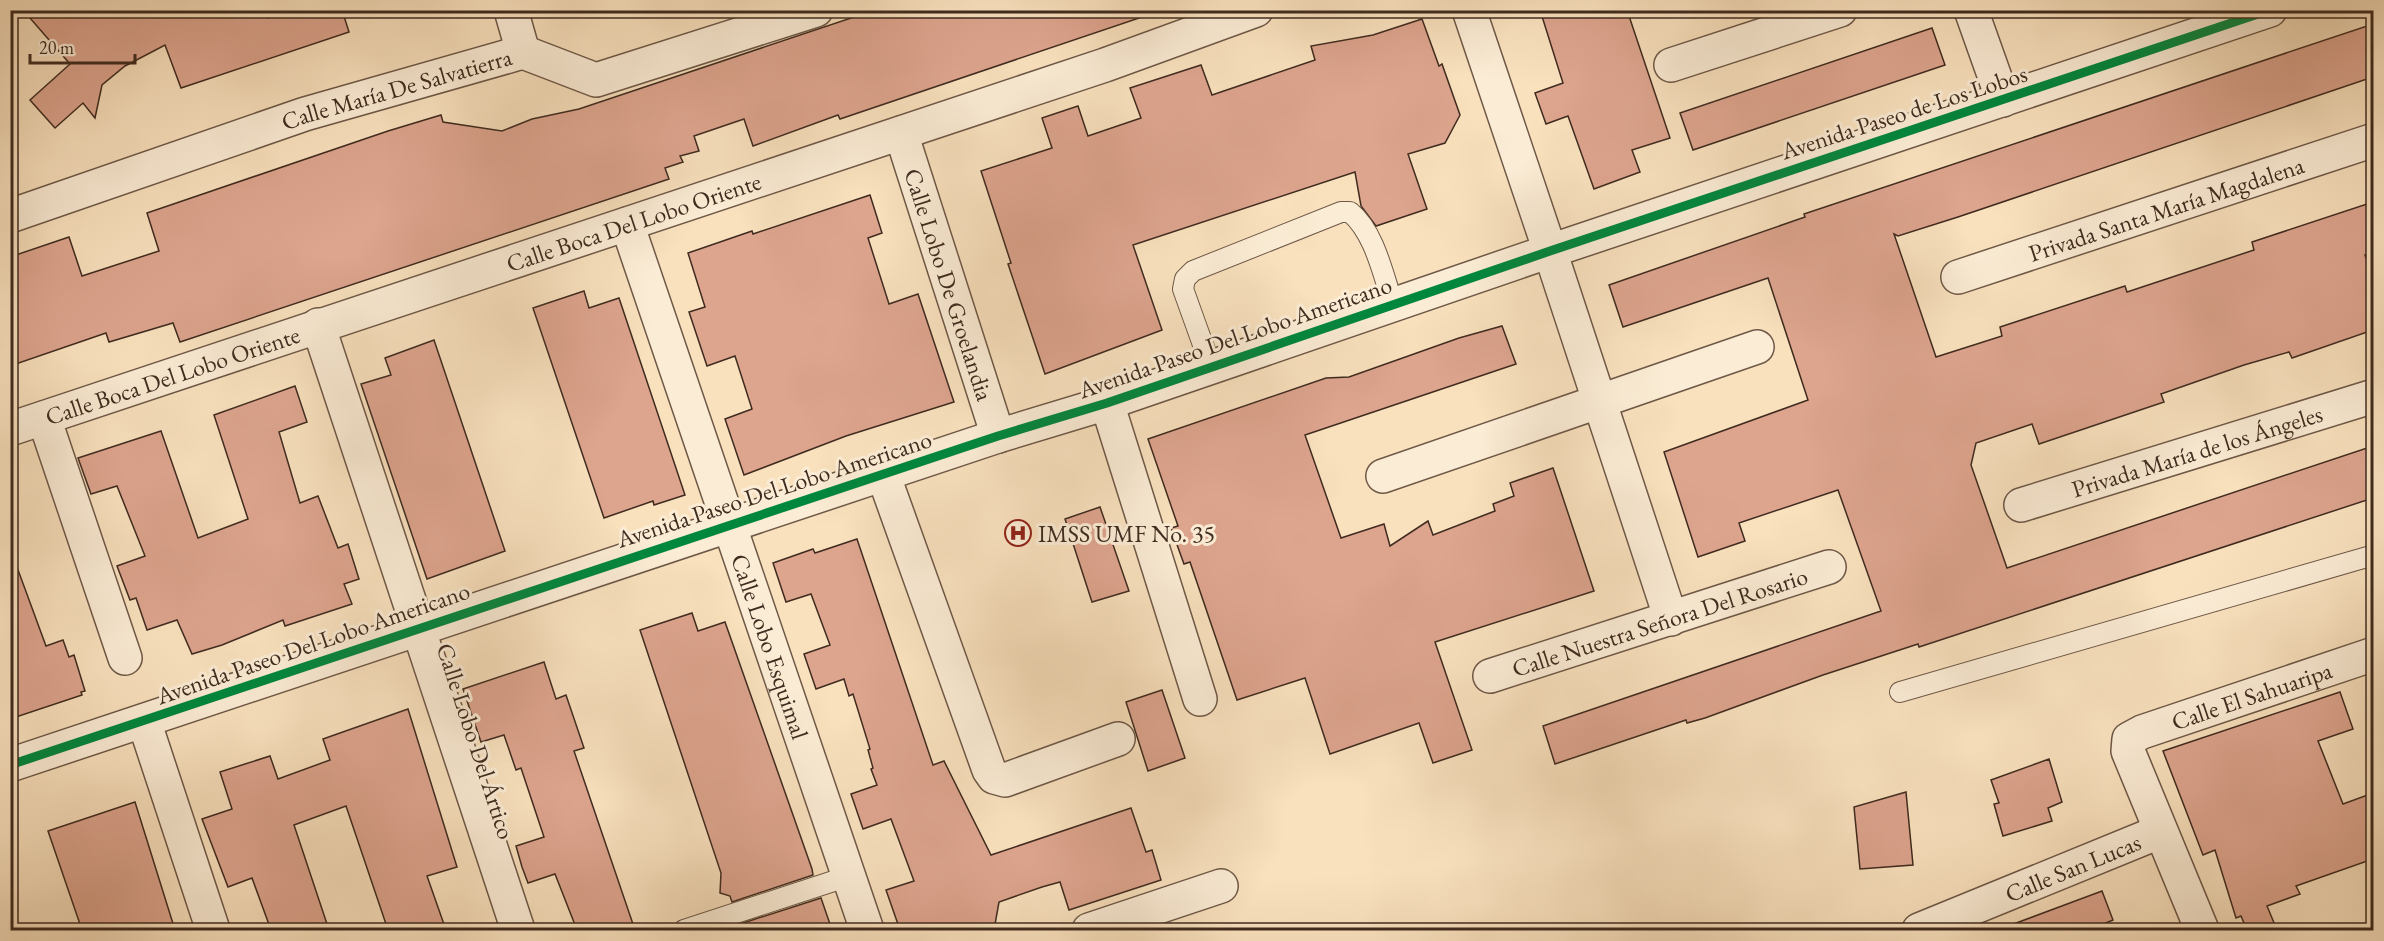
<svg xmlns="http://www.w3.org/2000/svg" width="2384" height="941" font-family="'EB Garamond',serif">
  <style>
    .building { fill: #dda48e; stroke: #3f2b1f; stroke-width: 1.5 }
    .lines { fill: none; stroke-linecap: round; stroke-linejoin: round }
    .service-casing { stroke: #6e5847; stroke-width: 22 }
    .minor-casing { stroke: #6e5847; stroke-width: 36 }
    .tertiary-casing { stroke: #6e5847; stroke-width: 36 }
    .service { stroke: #fbecd5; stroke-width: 20 }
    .minor { stroke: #fbecd5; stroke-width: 33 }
    .tertiary { stroke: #fbecd5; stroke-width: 33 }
    .cycleway-casing { stroke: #fbecd5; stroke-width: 13 }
    .cycleway { stroke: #00873e; stroke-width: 9 }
    .labels { text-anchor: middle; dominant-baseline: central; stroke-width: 6; stroke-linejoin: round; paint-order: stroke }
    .street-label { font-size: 24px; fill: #3f2b1f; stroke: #fbecd5 }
    .poi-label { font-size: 24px; fill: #3f2b1f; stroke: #fbecd5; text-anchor: start }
  </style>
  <rect width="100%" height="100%" fill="#f9e1be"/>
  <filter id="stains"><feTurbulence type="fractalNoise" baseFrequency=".00333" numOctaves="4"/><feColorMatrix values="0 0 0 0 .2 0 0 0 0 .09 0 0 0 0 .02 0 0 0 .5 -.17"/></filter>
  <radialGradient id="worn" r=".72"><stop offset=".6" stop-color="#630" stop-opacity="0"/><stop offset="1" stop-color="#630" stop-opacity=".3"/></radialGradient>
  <g class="building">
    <path d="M23 10H266L268 18 287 10H342L349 32 181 88 165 45 125 66 102 85 95 118 83 103 55 128 30 100 70 64Z"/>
    <path d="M875 10H1150L1151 14 840 119 838 115 753 146 744 119 694 136 699 151 680 156 683 162 665 168 669 179 180 342 173 323 109 342 106 333 10 366V257L69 237 82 276 159 251 147 213 388 131 441 115 443 122 502 131 532 119 579 109Z"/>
    <path d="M1540 10H1627L1670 138 1632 150 1640 172 1594 189 1568 116 1546 124 1535 93 1563 83Z"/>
    <path d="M1422 19 1439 66 1442 64 1460 115 1445 143 1408 154 1427 209 1376 226 1361 206 1355 172 1133 245 1162 330 1045 374 1008 264 1011 263 981 171 1052 148 1042 118 1078 106 1088 136 1141 118 1130 88 1201 65 1212 95 1315 60 1311 46 1373 35Z"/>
    <path d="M2373 24V77L1958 217 1898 236 1894 234 1936 357 2002 336 2000 327 2125 286 2127 292 2254 250 2252 242 2373 202V251L2365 255 2373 282V330L2292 358 2289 352 2244 365 2161 394 2164 402 2039 444 2032 424 1976 443 1971 465 2007 568 2373 446V498L1919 647 1918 644 1823 675 1705 718 1687 723 1686 720 1555 764 1543 726 1881 611 1838 490 1739 523 1745 541 1698 557 1664 452 1808 400 1768 278 1623 327 1609 285 1805 217 1804 214Z"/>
    <path d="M1932 28 1945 65 1693 150 1680 113Z"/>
    <path d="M870 195 882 233 868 238 889 304 918 294 954 402 846 436 744 475 725 419 752 409 735 356 707 366 689 312 705 307 688 253 752 231 753 234Z"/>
    <path d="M584 291 589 308 619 298 685 495 654 505 653 501 604 518 533 308Z"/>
    <path d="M1502 326 1516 364 1305 435 1341 538 1384 524 1390 546 1428 521 1433 535 1495 511 1493 504 1514 496 1510 483 1553 468 1594 591 1435 642 1472 750 1433 763 1419 723 1330 754 1305 678 1237 700 1190 562 1184 564 1171 528 1178 526 1148 439 1326 378 1349 377 1459 338Z"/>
    <path d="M434 340 505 551 427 579 361 384 391 375 385 358Z"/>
    <path d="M295 386 307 422 279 432 300 503 318 496 338 548 348 544 359 579 344 584 352 604 285 626 283 620 222 645 192 654 177 620 147 630 136 598 130 600 117 566 145 556 117 486 91 494 78 458 161 431 198 538 248 519 214 415Z"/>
    <path d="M1100 507 1129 591 1092 602 1065 519Z"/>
    <path d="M857 539 933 765 944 761 991 855 1131 808 1146 852 1152 850 1161 880 1069 910 1060 882 1042 887 999 902 994 930H900L886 890 914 881 891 819 863 829 851 794 877 785 871 769 873 768 868 750 870 749 853 694 849 696 844 679 816 689 804 654 830 645 811 594 786 602 773 563 813 549 815 553Z"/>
    <path d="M14 559 46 646 63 640 69 657 74 655 85 691 81 692 82 695 10 719V560Z"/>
    <path d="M692 613 698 631 725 622 812 869 813 875 732 902 730 896 720 893 721 873 640 630Z"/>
    <path d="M544 662 556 699 566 695 584 748 574 751 635 930H577L555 874 528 883 522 867 516 846 544 837 521 768 516 770 504 735 481 742 463 689Z"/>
    <path d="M1162 690 1185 758 1148 771 1126 702Z"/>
    <path d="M2340 692 2353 729 2318 741 2343 804 2373 793V859L2296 886 2300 894 2267 906 2277 930H2247L2241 916 2236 918 2215 850 2203 855 2163 751Z"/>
    <path d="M408 709 457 867 427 876 446 930H388L346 806 294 825 329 930H271L252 878 228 887 202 819 232 809 220 772 270 756 278 779 330 760 323 739Z"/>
    <path d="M2049 759 2062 802 2048 808 2052 821 2003 836 1994 804 1999 803 1991 780Z"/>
    <path d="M1906 792 1913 865 1860 869 1854 807Z"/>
    <path d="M135 802 175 930H82L48 831Z"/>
    <path d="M2102 891 2113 920 2089 930H2004L2003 928Z"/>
    <path d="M821 898 832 930H742L740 924Z"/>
  </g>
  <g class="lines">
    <defs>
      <g id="service">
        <path d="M1211 367 1183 289 1185 279 1193 271 1341 212H1350C1375 233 1383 275 1393 304"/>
        <path d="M1900 692 2374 555"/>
        <path d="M684 930 849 876"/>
      </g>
      <g id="minor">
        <path d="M511 10 523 52"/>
        <path d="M1671 65 1840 10"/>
        <path id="s1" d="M901 133 998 436"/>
        <path id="s2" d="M13 215 305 114 523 52 596 80 816 10"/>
        <path id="s3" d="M627 224 867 930"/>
        <path d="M1550 251 1671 619"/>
        <path id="s4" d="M1958 277 2374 140"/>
        <path d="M318 325 518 930"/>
        <path d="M1107 403 1200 699"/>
        <path d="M44 418 125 658"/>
        <path id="s5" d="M10 429 1105 65 1256 10"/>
        <path d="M883 474 989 770 994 777 1005 780 1118 739"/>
        <path d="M1383 476 1757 347"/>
        <path id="s6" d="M2021 505 2374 396"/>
        <path id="s7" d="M1490 676 1829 567"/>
        <path d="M144 721 213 930"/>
        <path d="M1089 930 1221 886"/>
        <path id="s8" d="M1919 930 2159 832"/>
        <path id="s9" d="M2202 930 2128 751 2129 739 2142 732 2374 654"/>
      </g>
      <g id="tertiary">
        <path d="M1469 10 1550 251"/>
        <path d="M1971 10 2003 100"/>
        <path d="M10 765 998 436 1107 403 1550 251 2270 10"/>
      </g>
    </defs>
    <use href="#service" class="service-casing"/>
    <use href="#minor" class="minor-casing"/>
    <use href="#tertiary" class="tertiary-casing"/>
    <use href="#service" class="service"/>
    <use href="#minor" class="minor"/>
    <use href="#tertiary" class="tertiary"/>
    <defs>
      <path id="cycleway" d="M10 765 998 436 1107 403 1550 251 2270 10"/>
    </defs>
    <use href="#cycleway" class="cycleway-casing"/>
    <use href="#cycleway" class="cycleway"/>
  </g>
  <defs>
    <symbol id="hospital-ring" viewBox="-11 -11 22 22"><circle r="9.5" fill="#fbecd5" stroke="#8f2418" stroke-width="1.5"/><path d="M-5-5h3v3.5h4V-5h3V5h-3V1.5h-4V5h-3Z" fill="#8f2418"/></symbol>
  </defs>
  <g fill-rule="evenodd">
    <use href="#hospital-ring" x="1003" y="518" width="30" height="30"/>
  </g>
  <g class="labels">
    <g class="street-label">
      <text stroke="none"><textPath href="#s2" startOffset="404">Calle María De Salvatierra</textPath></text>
      <text transform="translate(1904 112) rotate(-18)">Avenida Paseo de Los Lobos</text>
      <text stroke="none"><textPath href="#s4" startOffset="219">Privada Santa María Magdalena</textPath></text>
      <text stroke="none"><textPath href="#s5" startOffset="657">Calle Boca Del Lobo Oriente</textPath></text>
      <text stroke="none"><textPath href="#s1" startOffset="159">Calle Lobo De Groelandia</textPath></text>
      <text transform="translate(1235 337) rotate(-19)">Avenida Paseo Del Lobo Americano</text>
      <text stroke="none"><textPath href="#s5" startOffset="171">Calle Boca Del Lobo Oriente</textPath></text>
      <text stroke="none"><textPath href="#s6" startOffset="184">Privada María de los Ángeles</textPath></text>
      <text transform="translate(774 489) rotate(-18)">Avenida Paseo Del Lobo Americano</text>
      <text stroke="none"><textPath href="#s7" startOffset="178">Calle Nuestra Señora Del Rosario</textPath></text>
      <text transform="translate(313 643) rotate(-19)">Avenida Paseo Del Lobo Americano</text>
      <text stroke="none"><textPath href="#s3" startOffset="446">Calle Lobo Esquimal</textPath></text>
      <text stroke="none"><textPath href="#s9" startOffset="336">Calle El Sahuaripa</textPath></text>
      <text transform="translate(476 741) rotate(72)">Calle Lobo Del Ártico</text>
      <text stroke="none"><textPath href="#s8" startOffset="166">Calle San Lucas</textPath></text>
    </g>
    <g class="poi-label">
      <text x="1038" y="533">IMSS UMF No. 35</text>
    </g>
  </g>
  <rect width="2384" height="941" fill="none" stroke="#f9e1be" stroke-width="36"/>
  <rect x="12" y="12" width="2360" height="917" fill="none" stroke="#3f2b1f" stroke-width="3"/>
  <rect x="18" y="18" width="2348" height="905" fill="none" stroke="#3f2b1f" stroke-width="1.5"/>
  <path d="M30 54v9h105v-9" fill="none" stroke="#3f2b1f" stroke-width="3"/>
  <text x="39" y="54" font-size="18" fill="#3f2b1f" stroke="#fbecd5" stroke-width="4.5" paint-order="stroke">20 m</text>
  <rect width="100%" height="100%" filter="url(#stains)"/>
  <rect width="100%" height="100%" fill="url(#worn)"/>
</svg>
